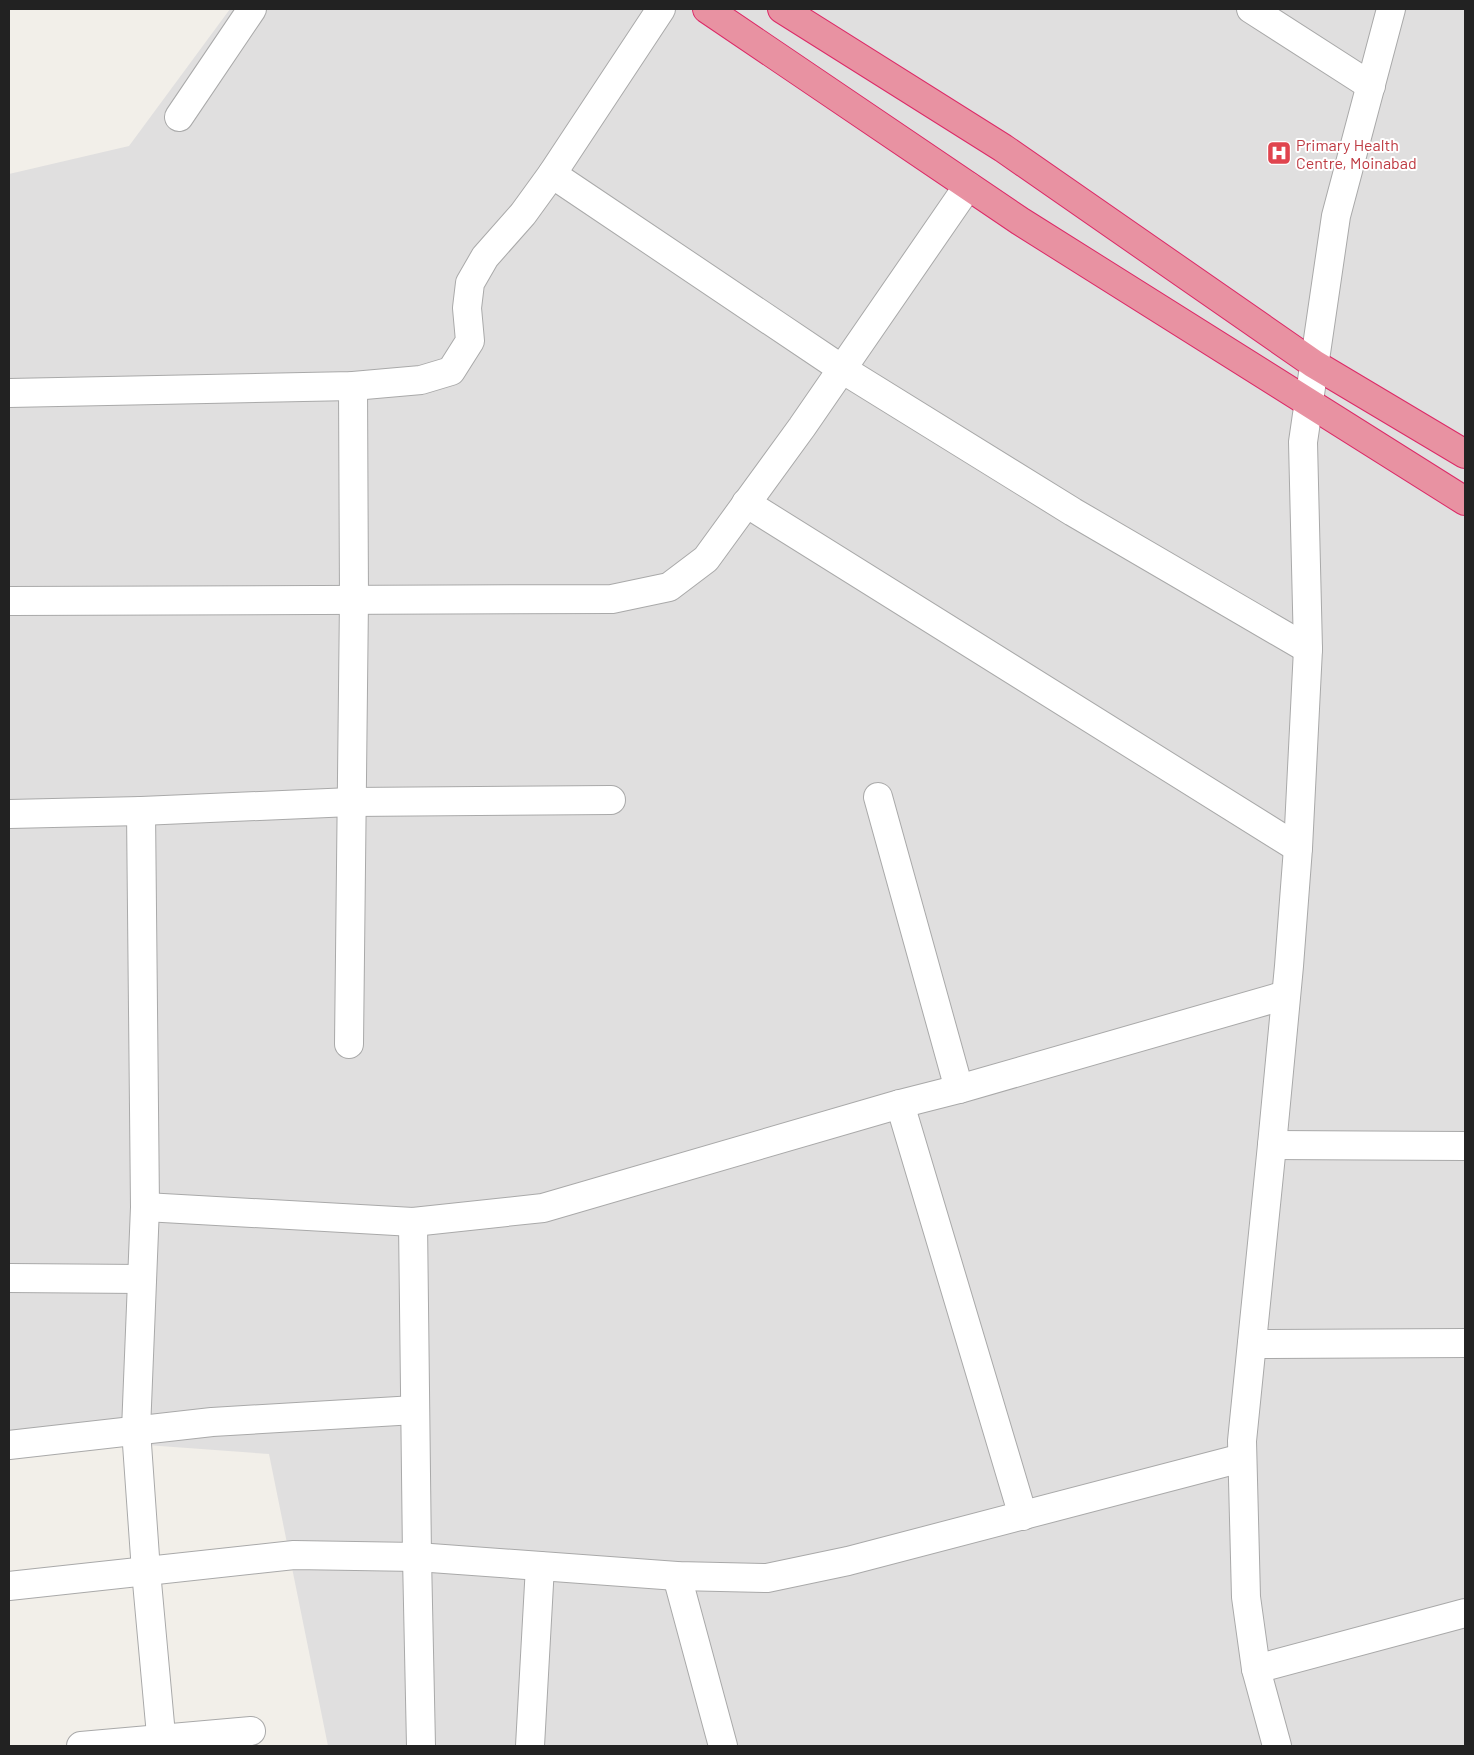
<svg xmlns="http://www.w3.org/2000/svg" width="1474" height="1755" font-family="Barlow,sans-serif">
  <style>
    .residential { fill: #e0dfdf }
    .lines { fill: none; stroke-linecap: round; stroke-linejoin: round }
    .minor-casing { stroke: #a9a9a9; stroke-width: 30 }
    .highway-casing { stroke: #dc2a67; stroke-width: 30 }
    .minor { stroke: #fff; stroke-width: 28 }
    .highway { stroke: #e892a2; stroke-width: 28 }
    .labels { text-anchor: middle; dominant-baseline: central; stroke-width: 4; stroke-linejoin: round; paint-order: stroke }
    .health-label { font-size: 16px; fill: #be3a42; stroke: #fff; text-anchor: start }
  </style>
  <rect width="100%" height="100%" fill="#f2efe9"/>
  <path class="residential" d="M230 9H1465V1746H328L269 1454 9 1435V174L129 146Z"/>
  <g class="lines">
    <defs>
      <g id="minor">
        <path d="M1251 9 1371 86"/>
        <path d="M179 117 252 9"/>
        <path d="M552 174 842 369 1073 512 1308 649"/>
        <path d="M9 393 353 386 421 380 451 371 470 341 467 308 470 283 485 257 523 214 552 174 661 9"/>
        <path d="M746 503 1298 848"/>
        <path d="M9 601 612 599 669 587 706 559 802 427 968 186"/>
        <path d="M878 797 959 1089"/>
        <path d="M141 811 145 1207 136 1430 146 1571 162 1746"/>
        <path d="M9 814 141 811 351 802 611 800"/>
        <path d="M349 1044 354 599 353 386"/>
        <path d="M900 1104 1023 1516"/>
        <path d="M1272 1145 1465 1146"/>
        <path d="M145 1207 413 1222 543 1208 900 1104 959 1089 1286 995"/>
        <path d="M413 1222 417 1557 421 1746"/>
        <path d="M9 1278 142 1279"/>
        <path d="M1252 1344 1465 1343"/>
        <path d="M9 1445 212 1422 415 1410"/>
        <path d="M677 1576 723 1746"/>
        <path d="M9 1586 294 1555 417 1557 677 1576 767 1578 848 1561 1242 1458"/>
        <path d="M1256 1669 1465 1613"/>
        <path d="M81 1746 251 1731"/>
        <path d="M530 1746 540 1566"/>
        <path d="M1277 1746 1256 1669 1246 1597 1242 1441 1272 1145 1289 966 1298 848 1308 649 1303 442 1336 216 1391 9"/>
      </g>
      <g id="highway">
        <path d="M707 9 1020 221 1465 501"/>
        <path d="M782 9 1003 148 1314 364 1465 454"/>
      </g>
    </defs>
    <use href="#minor" class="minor-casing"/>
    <use href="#highway" class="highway-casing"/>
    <use href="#minor" class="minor"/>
    <use href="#highway" class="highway"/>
  </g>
  <defs>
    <symbol id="hospital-square" viewBox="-11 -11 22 22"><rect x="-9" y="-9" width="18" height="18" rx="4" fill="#e0444e" stroke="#fff"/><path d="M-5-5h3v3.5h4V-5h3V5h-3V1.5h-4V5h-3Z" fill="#fff"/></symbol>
  </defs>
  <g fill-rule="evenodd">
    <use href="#hospital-square" x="1265" y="139" width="28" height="28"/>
  </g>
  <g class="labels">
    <g class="health-label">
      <text x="1296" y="144">Primary Health<tspan x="1296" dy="18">Centre, Moinabad</tspan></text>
    </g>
  </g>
  <rect width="1474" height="1755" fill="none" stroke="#222222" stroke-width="20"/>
</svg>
